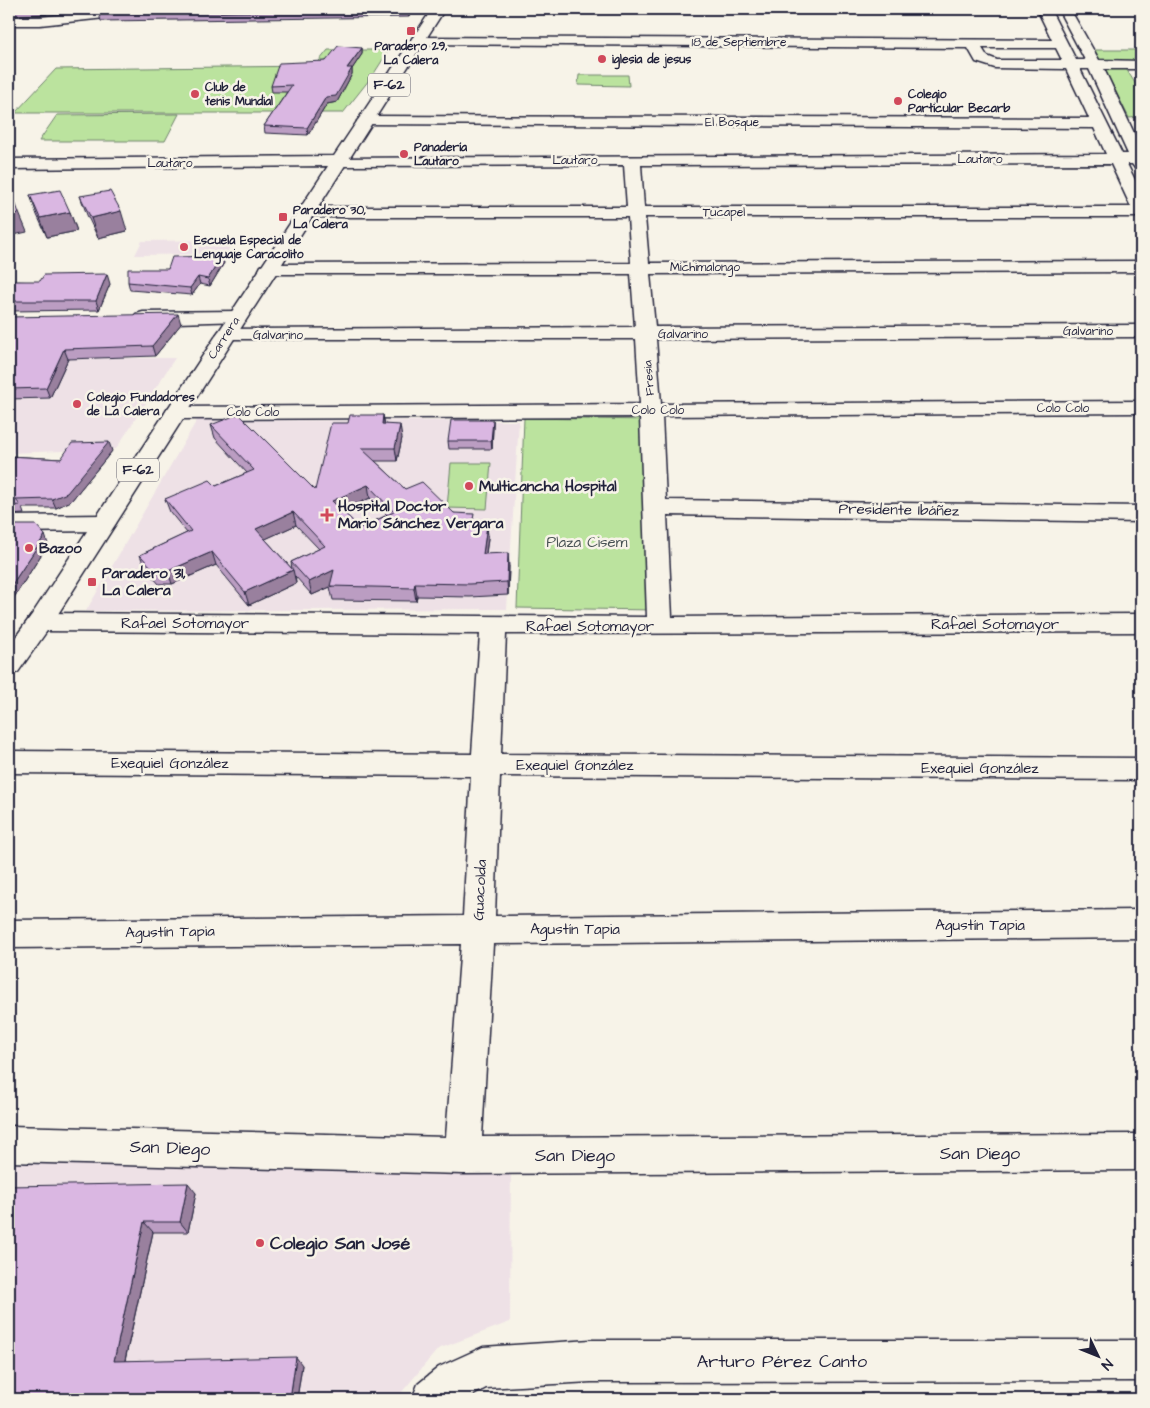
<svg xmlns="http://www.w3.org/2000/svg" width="1150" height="1408" font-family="'Architects Daughter',sans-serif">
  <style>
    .built { fill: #eee1e6 }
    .green { fill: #bbe39e; stroke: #6e826c }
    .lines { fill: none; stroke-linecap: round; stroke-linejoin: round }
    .minor-casing { stroke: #22223b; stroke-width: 3 }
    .major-casing { stroke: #22223b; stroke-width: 3 }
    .minor { fill: #f7f3e8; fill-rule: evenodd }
    .major { fill: #f7f3e8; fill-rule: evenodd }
    .wall { fill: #bb9dc2; stroke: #22223b; fill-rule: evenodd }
    .shaded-wall { fill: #99809e; stroke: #22223b }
    .building { fill: #dab7e2; stroke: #22223b; fill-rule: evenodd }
    .poi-dot { fill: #d1495b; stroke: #f7f3e8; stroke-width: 2 }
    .labels { text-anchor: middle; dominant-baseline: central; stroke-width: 5; stroke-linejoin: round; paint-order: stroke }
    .far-street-label { font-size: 12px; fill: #22223b; stroke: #f7f3e8 }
    .far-poi-label { font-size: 12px; font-weight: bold; fill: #22223b; stroke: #f7f3e8; text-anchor: start }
    .shield { fill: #f7f3e8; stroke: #62616f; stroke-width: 1 }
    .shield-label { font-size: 14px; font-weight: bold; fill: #22223b }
    .poi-label { font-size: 15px; font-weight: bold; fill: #22223b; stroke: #f7f3e8; text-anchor: start }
    .street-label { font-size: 15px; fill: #22223b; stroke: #f7f3e8 }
    .park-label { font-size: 15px; fill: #485254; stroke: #f7f3e8 }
    .near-street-label { font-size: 18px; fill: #22223b; stroke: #f7f3e8 }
    .near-poi-label { font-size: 18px; font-weight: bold; fill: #22223b; stroke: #f7f3e8; text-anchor: start }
  </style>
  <rect width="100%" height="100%" fill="#f7f3e8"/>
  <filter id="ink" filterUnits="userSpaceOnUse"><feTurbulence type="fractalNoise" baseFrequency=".02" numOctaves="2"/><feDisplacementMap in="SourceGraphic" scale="10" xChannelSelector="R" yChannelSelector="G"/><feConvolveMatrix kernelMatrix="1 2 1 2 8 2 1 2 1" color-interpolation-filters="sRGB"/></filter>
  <g filter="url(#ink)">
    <g class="built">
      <path d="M234 240 226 254 135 255 142 241Z"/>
      <path d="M9 358H175L116 449 9 453Z"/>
      <path d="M197 420 519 421 507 609 86 611Z"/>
      <path d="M9 1155 511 1164 510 1322 438 1349 396 1399H9Z"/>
    </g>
    <g class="green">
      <path d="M328 50H389L373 75 343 113H15L56 69 315 66Z"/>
      <path d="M1095 50H1141V62H1122L1141 93V117L1129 118Z"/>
      <path d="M579 75H628L629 86 578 85Z"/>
      <path d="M179 114 165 141H39L57 115Z"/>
      <path d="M524 418 649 420 655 610 517 608Z"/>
      <path d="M451 463H491L487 509 447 508Z"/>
    </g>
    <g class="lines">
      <defs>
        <g id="minor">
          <path d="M200 9 204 12 197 16 105 18 40 25H9V17H40L105 10Z"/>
          <path d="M1037 9H1050L1076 60H1085L1058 9H1070L1099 60 1141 61V69H1104L1141 148V170L1135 168 1132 164H1127L1141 192V217H645L649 263 1141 261V272L650 274 655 327 1141 325V337L656 339 661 404 1141 401V413L662 416 666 500 1141 506V522L667 515 672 617 1141 614V632L506 634 501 754 1141 758V780L500 776 495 916 1141 910V938L493 944 482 1137 1141 1134V1170L463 1174 9 1162V1126L446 1137 461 944 9 948V920L463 916 471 776 9 773V751L472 754 480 634 40 631 31 628 27 622 31 616 40 613 647 617 640 417 176 419 168 418 165 413 168 408 176 407 640 404 636 339H219L216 335 219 331 226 329 635 327 631 274H261L259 270 261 266 268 264 631 263 628 217H306L300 216 297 212 300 208 306 207H627L624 165 339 166 333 164 331 161 333 158 1106 154 1094 128 360 124 357 121 365 116 1089 118 1066 69 995 68 976 62 968 48 418 44 413 43 411 40 413 37 1052 40ZM982 48H1056L1062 60H997L987 56ZM1080 69H1089L1128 154H1122ZM1111 164 1131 207H644L641 165Z"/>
          <path d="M237 311 244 313 247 317 244 321 143 324 136 322 133 318 136 314 143 312Z"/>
          <path d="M104 515 112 518 116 523 112 528 104 531 9 532V516Z"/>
          <path d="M591 1340H1141V1381L591 1382 486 1388 466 1399H412L418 1384 439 1367 483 1347Z"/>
        </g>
        <path id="major" d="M432 9H445L49 628 18 672 9 675V646L31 616 328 166 9 169V159L334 156Z"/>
      </defs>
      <use href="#minor" class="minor-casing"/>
      <use href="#major" class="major-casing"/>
      <use href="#minor" class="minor"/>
      <use href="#major" class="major"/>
    </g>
    <g class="wall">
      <path d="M9 9H48L47 14 9 16Z"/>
      <path d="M108 9H129L108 10Z"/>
      <path d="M294 9H411L409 17 101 21 99 14Z"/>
      <path d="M362 48V54L352 69V74L337 102 327 104 308 135 265 133 264 126 287 92H272L271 86 326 61Z"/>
      <path d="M30 195 70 212 77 231 47 237 37 215Z"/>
      <path d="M80 196 127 231 98 238 87 215Z"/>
      <path d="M224 263 210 286 200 284 192 295 130 290 128 282 168 269Z"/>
      <path d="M9 281 110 284 99 310 9 311V313Z"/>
      <path d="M9 317 181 324 155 356 68 359 50 398 9 399Z"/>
      <path d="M383 415 385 424 402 438 397 461H375L405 489 454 513 475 525H487L488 538 486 554 509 566 508 595 470 597 417 596 416 601 333 600 330 587 312 595 295 576 296 583 249 605 216 565 172 584H159L145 568 140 555 187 533 170 512 165 499 216 486 247 473 215 438 211 425 315 490 348 423ZM370 498 387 515 360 528 342 511ZM296 525 319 549 291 562 292 569 265 539Z"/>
      <path d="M493 420V428L492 449H449L448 441Z"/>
      <path d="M112 451 71 501 56 508H22L24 514 9 515V456L61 459Z"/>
      <path d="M9 525 48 544 13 599H9Z"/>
      <path d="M9 1186 196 1193 188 1232H153L125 1361 302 1365 297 1399H9Z"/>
    </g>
    <g class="shaded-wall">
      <path d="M408 9H411L409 17 408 10Z"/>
      <path d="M362 48V54L352 69V74L337 102 327 104 308 135 307 128 326 97Z"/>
      <path d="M121 211 127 231 98 238 91 218Z"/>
      <path d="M70 212 77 231 47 237 40 218Z"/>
      <path d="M19 213 27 232 9 236V215Z"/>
      <path d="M222 256 224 263 210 286 208 279Z"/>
      <path d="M107 274 110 284 99 310 96 301Z"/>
      <path d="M198 277 200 284 192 295 190 288Z"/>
      <path d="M178 314 181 324 155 356 152 346Z"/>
      <path d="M64 349 68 359 50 398 46 388Z"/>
      <path d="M383 415 385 428 382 424Z"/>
      <path d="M493 420V428L492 449 491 441Z"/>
      <path d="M400 425 402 438 397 461 395 448Z"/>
      <path d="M109 442 112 451 71 501 56 508 52 499Z"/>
      <path d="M368 485 370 498 335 514 332 501Z"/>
      <path d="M293 512 296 525 259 542 256 529Z"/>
      <path d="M487 525 488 538 484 567 483 554Z"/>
      <path d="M45 535 48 544 13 599 9 591V589Z"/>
      <path d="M212 552 216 565 172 584 168 571Z"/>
      <path d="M508 553 509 566 508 595 507 582Z"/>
      <path d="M293 570 296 583 249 605 245 592Z"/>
      <path d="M334 570 337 584 312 595 309 582Z"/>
      <path d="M415 583 417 596 416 601 414 588Z"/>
      <path d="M188 1183 196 1193 188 1232 180 1222Z"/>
      <path d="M144 1222 153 1232 123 1369 114 1361Z"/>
      <path d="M296 1357 302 1365 297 1399H290Z"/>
    </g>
    <g class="building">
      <path d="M294 9H408V10L99 14Z"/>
      <path d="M338 46 362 48 347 68H352L336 96 326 97 307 128 264 126 292 85 271 86 279 63 326 61Z"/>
      <path d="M60 190 70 212 40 218 30 195Z"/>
      <path d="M11 191 19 213 9 215V192Z"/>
      <path d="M110 191 121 211 91 218 80 196Z"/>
      <path d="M222 256 208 279 198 277 190 288 128 282V269H168L172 257Z"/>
      <path d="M107 274 96 301H9V281H40L44 275Z"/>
      <path d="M178 314 152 346 64 349 46 388 9 389V317Z"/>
      <path d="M239 414 315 490 331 423H348L350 415H383L382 424 400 425 395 448H361L405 489 422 482 454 513 474 514 472 525H487L483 554 508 553 507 582 469 584 415 583 414 588 330 586 334 570 309 582 291 562 325 546 293 512 256 529 293 570 245 592 212 552 168 571 154 570 140 555 191 531 165 499 210 480 216 486 254 470 211 425ZM368 485 394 512 360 528 332 501Z"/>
      <path d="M451 420H493L491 441H448Z"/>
      <path d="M109 442 67 493 52 499 16 500 20 505 9 506V456L61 459 72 443Z"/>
      <path d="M9 525H36L45 535 9 589Z"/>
      <path d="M188 1183 180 1222H144L114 1361 296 1357 290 1399H9V1186Z"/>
    </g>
  </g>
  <g class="poi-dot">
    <rect x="406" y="26" width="10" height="10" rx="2.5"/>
    <circle cx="602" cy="59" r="5"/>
    <circle cx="195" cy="94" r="5"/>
    <circle cx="898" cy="101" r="5"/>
    <circle cx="404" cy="154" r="5"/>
    <rect x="278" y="212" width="10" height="10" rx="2.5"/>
    <circle cx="184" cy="247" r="5"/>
    <circle cx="77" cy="404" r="5"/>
    <circle cx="469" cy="486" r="5"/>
    <path d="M324.5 507.5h5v5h5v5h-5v5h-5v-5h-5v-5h5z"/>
    <circle cx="29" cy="548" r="5"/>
    <rect x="87" y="577" width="10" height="10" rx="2.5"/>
    <circle cx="260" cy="1243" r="5"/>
  </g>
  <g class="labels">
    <g class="far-street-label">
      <text x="739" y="42">18 de Septiembre</text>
      <text x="732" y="122">El Bosque</text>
      <text x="980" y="159">Lautaro</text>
      <text x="575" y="160">Lautaro</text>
      <text x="170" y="163">Lautaro</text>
      <text x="724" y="212">Tucapel</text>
      <text x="705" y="267">Michimalongo</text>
      <text x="1088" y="331">Galvarino</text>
      <text x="683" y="334">Galvarino</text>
      <text x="278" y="335">Galvarino</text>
      <text transform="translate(224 338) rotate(-57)">Carrera</text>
      <text transform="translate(649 378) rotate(-94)">Fresia</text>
      <text x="1063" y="408">Colo Colo</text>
      <text x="658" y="410">Colo Colo</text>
      <text x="253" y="412">Colo Colo</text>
    </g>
    <g class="far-poi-label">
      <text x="411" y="46" text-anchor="middle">Paradero 29,<tspan x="411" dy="14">La Calera</tspan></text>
      <text x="612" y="59">iglesia de jesus</text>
      <text x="205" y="87">Club de<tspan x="205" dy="14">tenis Mundial</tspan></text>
      <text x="908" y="94">Colegio<tspan x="908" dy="14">Particular Becarb</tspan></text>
      <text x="414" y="147">Panadería<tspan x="414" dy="14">Lautaro</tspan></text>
      <text x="293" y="210">Paradero 30,<tspan x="293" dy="14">La Calera</tspan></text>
      <text x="194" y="240">Escuela Especial de<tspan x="194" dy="14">Lenguaje Caracolito</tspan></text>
      <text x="87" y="397">Colegio Fundadores<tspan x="87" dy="14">de La Calera</tspan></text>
    </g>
    <g class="shield">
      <rect x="368" y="73.5" width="42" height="23" rx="4"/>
      <rect x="117" y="458.5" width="42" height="23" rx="4"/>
    </g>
    <g class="shield-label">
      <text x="389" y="85">F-62</text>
      <text x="138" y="470">F-62</text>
    </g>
    <g class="poi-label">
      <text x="479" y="486">Multicancha Hospital</text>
      <text x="338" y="506">Hospital Doctor<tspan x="338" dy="17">Mario Sánchez Vergara</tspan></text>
      <text x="39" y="548">Bazoo</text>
      <text x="102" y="573">Paradero 31,<tspan x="102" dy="17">La Calera</tspan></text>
    </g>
    <g class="street-label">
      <text transform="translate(899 510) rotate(1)">Presidente Ibáñez</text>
      <text x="185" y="623">Rafael Sotomayor</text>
      <text x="995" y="624">Rafael Sotomayor</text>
      <text x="590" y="626">Rafael Sotomayor</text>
      <text x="170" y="763">Exequiel González</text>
      <text x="575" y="765">Exequiel González</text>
      <text x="980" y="768">Exequiel González</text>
      <text transform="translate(480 890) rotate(-87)">Guacolda</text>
      <text x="980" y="925">Agustín Tapia</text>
      <text x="575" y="929">Agustín Tapia</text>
      <text transform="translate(170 932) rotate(-1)">Agustín Tapia</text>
    </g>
    <g class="park-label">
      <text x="587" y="542">Plaza Cisem</text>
    </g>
    <g class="near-street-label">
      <text transform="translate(170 1148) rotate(2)">San Diego</text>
      <text x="980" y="1153">San Diego</text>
      <text x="575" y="1155">San Diego</text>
      <text x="782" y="1361">Arturo Pérez Canto</text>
    </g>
    <g class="near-poi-label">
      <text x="270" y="1243">Colegio San José</text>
    </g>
  </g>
  <rect width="1150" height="1408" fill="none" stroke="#f7f3e8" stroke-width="30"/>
  <rect x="15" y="15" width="1120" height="1378" fill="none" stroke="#22223b" stroke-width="2" filter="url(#ink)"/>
  <g transform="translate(1098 1356) rotate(133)" stroke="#f7f3e8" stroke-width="4" paint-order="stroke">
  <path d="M0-4L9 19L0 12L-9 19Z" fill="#22223b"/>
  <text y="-8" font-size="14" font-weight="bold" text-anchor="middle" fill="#22223b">N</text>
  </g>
</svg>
